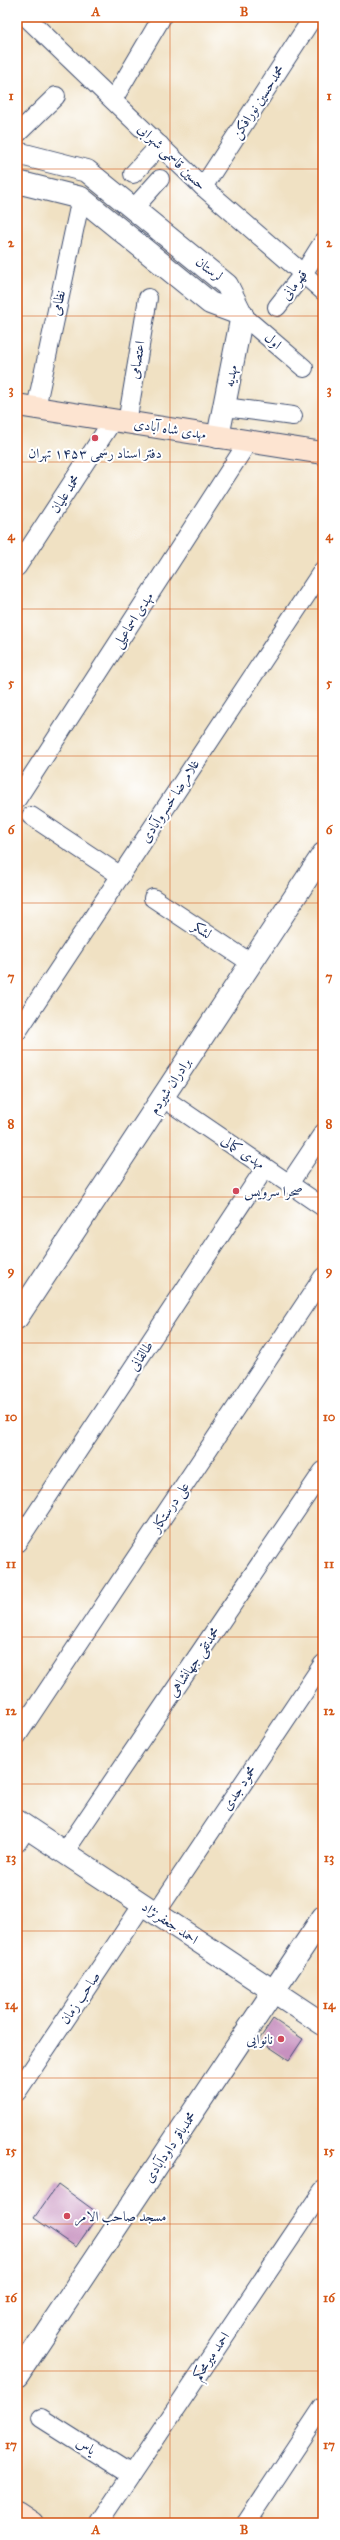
<svg xmlns="http://www.w3.org/2000/svg" width="340" height="2540" font-family="'IM FELL Great Primer',Amiri,serif">
  <style>
    .building { fill: #c791bf }
    .lines { fill: none; stroke-linecap: round; stroke-linejoin: round }
    .minor-casing { stroke: #3b4a6d; stroke-width: 20 }
    .tertiary-casing { stroke: #3b4a6d; stroke-width: 24 }
    .secondary-casing { stroke: #3b4a6d; stroke-width: 24 }
    .minor { stroke: #fff; stroke-width: 18 }
    .tertiary { stroke: #fff; stroke-width: 22 }
    .secondary { stroke: #fde4d1; stroke-width: 22 }
    .grid { fill: none; stroke: #d45514; stroke-width: 1; stroke-opacity: 0.55 }
    .poi-dot { fill: #d1495b; stroke: #fff; stroke-width: 1.5 }
    .labels { text-anchor: middle; dominant-baseline: central; stroke-width: 4; stroke-linejoin: round; paint-order: stroke }
    .street-label { font-size: 14px; fill: #1b2f5e; stroke: #fff }
    .poi-label { font-size: 14px; fill: #1b2f5e; stroke: #fff; text-anchor: start }
    .neatline { fill: none; stroke: #d45514; stroke-width: 1.5 }
    .grid-label { font-size: 13px; text-anchor: middle; font-weight: bold; fill: #d45514 }
  </style>
  <rect width="100%" height="100%" fill="#fff"/>
  <filter id="ink" filterUnits="userSpaceOnUse"><feTurbulence type="fractalNoise" baseFrequency=".025" numOctaves="2"/><feDisplacementMap in="SourceGraphic" scale="8" xChannelSelector="R" yChannelSelector="G"/><feConvolveMatrix kernelMatrix="1 2 1 2 8 2 1 2 1" color-interpolation-filters="sRGB"/></filter>
  <filter id="wash" filterUnits="userSpaceOnUse"><feTurbulence type="fractalNoise" baseFrequency=".012" numOctaves="4" result="noise"/><feDisplacementMap in="SourceGraphic" scale="16" xChannelSelector="R" yChannelSelector="G"/><feGaussianBlur stdDeviation="0.9" result="paint"/><feColorMatrix in="noise" values="0 0 0 0 0 0 0 0 0 0 0 0 0 0 0 0 0 1.4 0 .05"/><feComposite in="paint" operator="in"/></filter>
  <g filter="url(#wash)">
    <rect width="100%" height="100%" fill="#f0e1c3"/>
    <g id="blocks">
      <g class="building">
        <path d="M273 2019 303 2039 289 2060 259 2040Z"/>
        <path d="M58 2184 99 2214 76 2247 34 2218Z"/>
      </g>
    </g>
  </g>
  <g filter="url(#ink)">
    <use href="#blocks" fill-opacity="0" stroke="#3b4a6d" stroke-width="1"/>
    <g class="lines">
      <defs>
        <g id="minor">
          <path d="M26 17 203 187 323 291"/>
          <path d="M113 100 162 17"/>
          <path d="M17 134 56 96"/>
          <path d="M133 174 160 145"/>
          <path d="M203 187 313 17"/>
          <path d="M134 208 160 179"/>
          <path d="M277 307 303 274 323 242"/>
          <path d="M242 315 304 368"/>
          <path d="M225 407 293 416"/>
          <path d="M36 408 81 198"/>
          <path d="M127 423 148 298"/>
          <path d="M17 567 113 420"/>
          <path d="M17 799 248 442"/>
          <path d="M31 816 121 876"/>
          <path d="M153 898 251 963"/>
          <path d="M17 1032 323 570"/>
          <path d="M162 1097 323 1207"/>
          <path d="M289 1184 323 1133"/>
          <path d="M17 1543 265 1168"/>
          <path d="M17 1736 323 1277"/>
          <path d="M17 1843 27 1828"/>
          <path d="M64 1853 323 1471"/>
          <path d="M156 1913 323 1664"/>
          <path d="M17 2092 143 1904"/>
          <path d="M41 2418 131 2475"/>
          <path d="M99 2523 323 2190"/>
          <path d="M246 2523 323 2407"/>
        </g>
        <g id="tertiary">
          <path d="M17 153 87 171 227 285 242 315"/>
          <path d="M17 182 81 198 210 303 242 315"/>
          <path d="M218 437 242 315"/>
          <path d="M17 1318 323 854"/>
          <path d="M17 1821 323 2024"/>
          <path d="M17 2376 323 1917"/>
        </g>
        <g id="secondary">
          <path d="M17 405 323 453"/>
          <path d="M17 2513 32 2523"/>
        </g>
      </defs>
      <use href="#minor" class="minor-casing"/>
      <use href="#tertiary" class="tertiary-casing"/>
      <use href="#secondary" class="secondary-casing"/>
      <use href="#minor" class="minor"/>
      <use href="#tertiary" class="tertiary"/>
      <use href="#secondary" class="secondary"/>
    </g>
  </g>
  <path class="grid" d="M170 17V2523M17 169H323M17 316H323M17 462H323M17 609H323M17 756H323M17 903H323M17 1050H323M17 1197H323M17 1343H323M17 1490H323M17 1637H323M17 1784H323M17 1931H323M17 2078H323M17 2224H323M17 2371H323"/>
  <g class="poi-dot">
    <circle cx="95" cy="438" r="4"/>
    <circle cx="236" cy="1191" r="4"/>
    <circle cx="281" cy="2039" r="4"/>
    <circle cx="67" cy="2216" r="4"/>
  </g>
  <g class="labels">
    <g class="street-label">
      <text transform="translate(258 102) rotate(-57)">محمدحسین نورافکن</text>
      <text transform="translate(172 157) rotate(44)">حسین قاسمی شهرابی</text>
      <text transform="translate(209 269) rotate(39)">لرستان</text>
      <text transform="translate(294 285) rotate(-53)">قهرمانی</text>
      <text transform="translate(58 303) rotate(-78)">نظامی</text>
      <text transform="translate(273 341) rotate(41)">اول</text>
      <text transform="translate(137 360) rotate(-80)">اعتصامی</text>
      <text transform="translate(231 376) rotate(-79)">مهدیه</text>
      <text transform="translate(170 429) rotate(9)">مهدی شاه آبادی</text>
      <text transform="translate(65 494) rotate(-57)">محمد علیان</text>
      <text transform="translate(133 620) rotate(-57)">مهدی اسماعیلی</text>
      <text transform="translate(170 801) rotate(-57)">غلامرضا خسروآبادی</text>
      <text transform="translate(202 930) rotate(34)">لشكر</text>
      <text transform="translate(170 1086) rotate(-57)">برادران شیردم</text>
      <text transform="translate(243 1152) rotate(34)">مهدی کمالی</text>
      <text transform="translate(141 1356) rotate(-57)">طالقانی</text>
      <text transform="translate(170 1507) rotate(-56)">علی درستکار</text>
      <text transform="translate(194 1662) rotate(-56)">محمدتقی جهانشاهی</text>
      <text transform="translate(239 1788) rotate(-56)">محمود جدی</text>
      <text transform="translate(170 1923) rotate(34)">احمد جعفرنژاد</text>
      <text transform="translate(80 1998) rotate(-56)">صاحب زمان</text>
      <text transform="translate(170 2147) rotate(-56)">محمدباقر داودآبادی</text>
      <text transform="translate(211 2356) rotate(-56)">احمد میرمحکم</text>
      <text transform="translate(86 2446) rotate(33)">یاس</text>
    </g>
    <g class="poi-label">
      <text x="95" y="453" text-anchor="middle">دفتر اسناد رسمی ۱۴۵۳ تهران</text>
      <text x="244" y="1191">صحرا سرویس</text>
      <text x="273" y="2039" text-anchor="end">نانوایی</text>
      <text x="75" y="2216">مسجد صاحب الامر</text>
    </g>
  </g>
  <rect width="340" height="2540" fill="none" stroke="#fff" stroke-width="44"/>
  <rect x="22" y="22" width="296" height="2496" class="neatline"/>
  <g class="grid-label">
    <text x="96" y="16">A</text>
    <text x="244" y="16">B</text>
    <text x="11" y="100">1</text>
    <text x="329" y="100">1</text>
    <text x="11" y="247">2</text>
    <text x="329" y="247">2</text>
    <text x="11" y="394">3</text>
    <text x="329" y="394">3</text>
    <text x="11" y="540">4</text>
    <text x="329" y="540">4</text>
    <text x="11" y="687">5</text>
    <text x="329" y="687">5</text>
    <text x="11" y="834">6</text>
    <text x="329" y="834">6</text>
    <text x="11" y="981">7</text>
    <text x="329" y="981">7</text>
    <text x="11" y="1128">8</text>
    <text x="329" y="1128">8</text>
    <text x="11" y="1275">9</text>
    <text x="329" y="1275">9</text>
    <text x="11" y="1421">10</text>
    <text x="329" y="1421">10</text>
    <text x="11" y="1568">11</text>
    <text x="329" y="1568">11</text>
    <text x="11" y="1715">12</text>
    <text x="329" y="1715">12</text>
    <text x="11" y="1862">13</text>
    <text x="329" y="1862">13</text>
    <text x="11" y="2009">14</text>
    <text x="329" y="2009">14</text>
    <text x="11" y="2155">15</text>
    <text x="329" y="2155">15</text>
    <text x="11" y="2302">16</text>
    <text x="329" y="2302">16</text>
    <text x="11" y="2449">17</text>
    <text x="329" y="2449">17</text>
    <text x="96" y="2534">A</text>
    <text x="244" y="2534">B</text>
  </g>
</svg>
